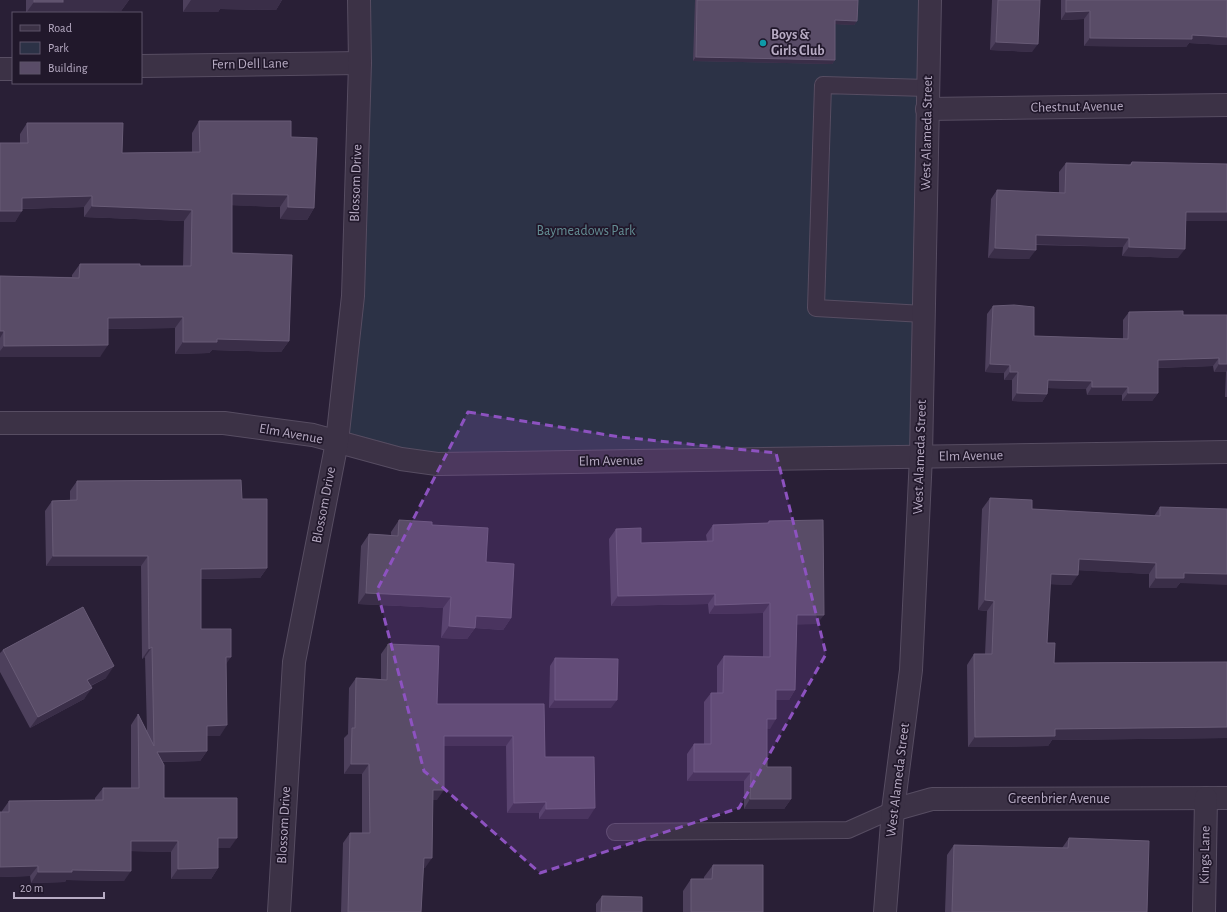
<svg xmlns="http://www.w3.org/2000/svg" width="1227" height="912" font-family="'Alegreya Sans',sans-serif">
  <style>
    .green { fill: #2c3246 }
    .lines { fill: none; stroke-linecap: round; stroke-linejoin: round }
    .service-casing { stroke: #574d62; stroke-width: 18 }
    .minor-casing { stroke: #574d62; stroke-width: 24 }
    .tertiary-casing { stroke: #574d62; stroke-width: 24 }
    .service { stroke: #3c3246; stroke-width: 16 }
    .minor { stroke: #3c3246; stroke-width: 22 }
    .tertiary { stroke: #3c3246; stroke-width: 22 }
    .wall { fill: #4d405c }
    .shaded-wall { fill: #3a2e48 }
    .building { fill: #594c67; stroke: #685b76 }
    .marked { fill: #8d52c0; fill-opacity: 0.2; stroke: #8d52c0; stroke-width: 3; stroke-dasharray: 8 5; stroke-linejoin: round }
    .culture-dot { fill: #0f9aa8; stroke: #21182b; stroke-width: 1.5 }
    .labels { text-anchor: middle; dominant-baseline: central; stroke-width: 3.5; stroke-linejoin: round; paint-order: stroke }
    .poi-label { font-size: 14px; font-weight: bold; fill: #b8acc4; stroke: #21182b; text-anchor: start }
    .street-label { font-size: 14px; fill: #b8acc4; stroke: #21182b }
    .park-label { font-size: 14px; fill: #648e94; stroke: #21182b }
  </style>
  <rect width="100%" height="100%" fill="#291f36"/>
  <path class="green" d="M359 0H930L921 456 437 464 337 442Z"/>
  <g class="lines">
    <defs>
      <g id="service">
        <path d="M924 314 816 308 823 85 927 88"/>
        <path d="M615 832 848 830 893 810"/>
      </g>
      <g id="minor">
        <path d="M141 66 360 63"/>
        <path d="M0 69H13"/>
        <path d="M927 109 1227 105"/>
        <path d="M0 423H224L313 435 401 459 437 464 1227 452"/>
        <path d="M893 810 932 799 1227 798"/>
        <path d="M279 912 294 662 337 442 353 296 360 63 359 0"/>
        <path d="M1204 912 1206 798"/>
      </g>
      <path id="tertiary" d="M885 912 893 810 911 670 921 456 930 0"/>
    </defs>
    <use href="#service" class="service-casing"/>
    <use href="#minor" class="minor-casing"/>
    <use href="#tertiary" class="tertiary-casing"/>
    <use href="#service" class="service"/>
    <use href="#minor" class="minor"/>
    <use href="#tertiary" class="tertiary"/>
  </g>
  <g class="wall">
    <path d="M26 0H129L121 11 57 12 56 13H26Z"/>
    <path d="M183 0H282L276 10 220 9 218 12H183Z"/>
    <path d="M695 0H858L857 21 854 25 835 24V60L832 64 693 61Z"/>
    <path d="M992 0H1040L1032 52 990 50Z"/>
    <path d="M1061 0H1227V45L1189 43 1186 47 1084 46V19L1061 20Z"/>
    <path d="M199 121 291 137 314 208 307 220 280 219V207L232 205V253L289 341 281 352 212 350 209 353 175 354V328L108 329 100 357H0V276L72 277V275L80 264 140 266H183L184 221 84 217V207L22 209 15 222 20 143V134L27 123 122 153 192 152V133Z"/>
    <path d="M1132 162 1186 221 1178 258 1122 256 1123 247 1036 245 1029 259 988 258 991 199 997 190 1059 193V172L1066 163 1129 165Z"/>
    <path d="M993 306 1034 336 1123 339V320L1129 312 1183 315H1227V397H1225L1226 372H1214L1213 366 1158 368V393L1152 401H1122V395H1087L1086 389 1048 388 1047 394 1042 402 1012 401V380H1004V373L985 372 987 314Z"/>
    <path d="M77 481 242 499 267 568 260 578 201 579V629L226 664 220 736H207V751L200 761 163 762 164 798 230 848H218V868L211 879H171V852L131 851 124 881 66 880 65 882 31 883 30 876 0 877V812H2V811L9 801 95 800V798L103 788H131V725L138 714 147 731 145 657 142 659 141 566H46L45 511 52 501 70 500V491Z"/>
    <path d="M990 498 1032 509 1154 516 1160 507 1180 583 1176 588H1149V574L1079 570 1071 585 1050 584 1047 643 1054 663 1227 662V738L1052 740 1048 746 968 747 967 665 974 654H985L987 611 978 610 982 509Z"/>
    <path d="M399 520 432 525 486 562 511 618 503 630 475 628 467 639 441 638 443 608 358 604 361 546 369 534 391 535V532Z"/>
    <path d="M769 521 817 624H796L795 690 789 700H776L770 729 767 728V767L791 799 784 809H744V781H687V754L694 744H704V702L711 693H717V666L724 656 763 657V613L709 614 708 604 611 606 609 539 616 529 641 543 707 541 706 535 713 525 767 523Z"/>
    <path d="M388 644 437 704H544L545 757 588 819H539V813H507L506 746H444L437 800H433L425 868H423L421 912H341L343 843 350 833H362V774H344V738L348 734 349 688 356 678 381 679V654Z"/>
    <path d="M3 650 106 678 91 686 84 699 30 728 0 672V653Z"/>
    <path d="M555 658 611 708H549L550 666Z"/>
    <path d="M1069 838 1147 912H945L947 855 954 845 1062 848Z"/>
    <path d="M713 865 763 912H683V891L691 879H704V877Z"/>
    <path d="M602 896 642 912H596V904Z"/>
  </g>
  <g class="shaded-wall">
    <path d="M63 0H129L121 11 57 12 56 13H26L34 2Z"/>
    <path d="M191 0H282L276 10 220 9 218 12H183Z"/>
    <path d="M1090 11 1084 19 1061 20 1066 12Z"/>
    <path d="M835 20 857 21 854 25 832 24Z"/>
    <path d="M1192 35 1227 37V45L1189 43 1186 47 1084 46 1090 38Z"/>
    <path d="M996 42 1038 44 1032 52 990 50Z"/>
    <path d="M696 57 835 60 832 64 693 61Z"/>
    <path d="M232 194 288 195 280 207 224 205Z"/>
    <path d="M92 196 84 207 14 209 22 198Z"/>
    <path d="M92 206 192 210 184 221 84 217Z"/>
    <path d="M288 207 314 208 307 220 280 219Z"/>
    <path d="M0 211H22L15 222H0Z"/>
    <path d="M1186 212H1227V221H1180Z"/>
    <path d="M1036 235 1129 238 1123 247 1030 244Z"/>
    <path d="M1129 247 1185 249 1178 258 1122 256Z"/>
    <path d="M995 248 1036 250 1029 259 988 258Z"/>
    <path d="M183 317 175 328 100 329 108 318Z"/>
    <path d="M0 331H4L0 338Z"/>
    <path d="M217 339 289 341 281 352 212 350 209 353 175 354 183 342Z"/>
    <path d="M108 345 100 357H0V351L4 346Z"/>
    <path d="M1219 358 1213 366 1152 368 1158 360Z"/>
    <path d="M990 364 1010 365 1004 373 985 372Z"/>
    <path d="M1219 364H1227V370L1226 372H1214Z"/>
    <path d="M1010 372H1018L1012 380H1004Z"/>
    <path d="M1048 380 1092 381 1086 389 1042 388Z"/>
    <path d="M1092 387H1128L1122 395H1087Z"/>
    <path d="M1017 393 1047 394 1042 402 1012 401Z"/>
    <path d="M1128 393H1158L1152 401H1122Z"/>
    <path d="M53 556H148L141 566H46Z"/>
    <path d="M1079 559 1156 563 1149 574 1072 570Z"/>
    <path d="M267 568 260 578 194 579 201 569Z"/>
    <path d="M1184 573 1227 574V585L1180 583 1176 588H1149L1156 578Z"/>
    <path d="M1051 574 1078 575 1071 585 1043 584Z"/>
    <path d="M366 593 451 597 443 608 358 604Z"/>
    <path d="M715 594 708 604 611 606 618 596Z"/>
    <path d="M985 600 994 601 987 611 978 610Z"/>
    <path d="M770 603 763 613 709 614 715 605Z"/>
    <path d="M797 615H824L817 624 790 625Z"/>
    <path d="M476 616 511 618 503 630 475 628 467 639 441 638 449 626Z"/>
    <path d="M152 647 145 657 142 659 149 649Z"/>
    <path d="M226 657H231L224 667Z"/>
    <path d="M114 666 106 678 79 691 87 680Z"/>
    <path d="M92 688 84 699 30 728 38 717Z"/>
    <path d="M776 690H795L789 700H770Z"/>
    <path d="M555 700H617L611 708H549Z"/>
    <path d="M767 719H776L770 729 760 728Z"/>
    <path d="M227 725 220 736H200L207 726Z"/>
    <path d="M1227 727V738L1052 740 1048 746 968 747 975 737 1055 729Z"/>
    <path d="M444 736H513L506 746H437Z"/>
    <path d="M207 751 200 761 150 762 157 752Z"/>
    <path d="M351 764H369L362 774H344Z"/>
    <path d="M694 772H751L744 781H687Z"/>
    <path d="M433 790H444L437 800H426Z"/>
    <path d="M750 799H791L784 809H744Z"/>
    <path d="M546 802 539 813H507L514 803Z"/>
    <path d="M595 808 588 819H539L546 809Z"/>
    <path d="M218 838H237L230 848H211Z"/>
    <path d="M131 841H178L171 852 124 851Z"/>
    <path d="M424 858H432L425 868H417Z"/>
    <path d="M38 866 30 876 0 877V867Z"/>
    <path d="M218 868 211 879H171L178 869Z"/>
    <path d="M72 870 131 871 124 881 66 880 65 882 31 883 38 872Z"/>
  </g>
  <g class="building">
    <rect x="34" y="0" width="29" height="2"/>
    <path d="M697 0H858L857 21 835 20V60L696 57Z"/>
    <path d="M998 0H1040L1038 44 996 42Z"/>
    <path d="M1066 0H1227V37L1192 35V39L1090 38V11L1066 12Z"/>
    <path d="M199 121H291V137L317 138 314 208 288 207V195L232 194V253L292 255 289 341 217 339V342H183V317L108 318V345L4 346V331H0V276L79 278 80 264H140V266H191L192 210 92 206V196L22 198V211H0V143H28L27 123H123L122 153 200 152Z"/>
    <path d="M1132 162 1227 164V212H1186L1185 249 1129 247V238L1036 235V250L995 248 997 190 1065 193 1066 163 1131 165Z"/>
    <path d="M1014 305 1034 307V336L1128 339 1129 312 1183 311V315H1227V364H1219V358L1158 360V393H1128V387H1092V381L1048 380 1047 394 1017 393 1018 372H1010V365L990 364 993 306Z"/>
    <path d="M241 480 242 499H267V568L201 569V629H231V657H226L227 725 207 726V751L157 752 164 765V798H237V838H218V868L178 869V841H131V871L72 870V872H38V866L0 867V812H9V801L103 800V788H139L138 714 154 746 152 647 149 649 148 556H53L52 501 77 500V481Z"/>
    <path d="M990 498 1032 500V509L1160 516V507L1227 509V574L1184 573V578H1156V563L1079 559 1078 575 1051 574 1047 643H1055L1054 663 1227 662V727L1055 729V736L975 737 974 654H992L994 601 985 600Z"/>
    <path d="M399 520 432 522V525L488 528 486 562 514 564 511 618 476 616 475 628 449 626 451 597 366 593 369 534 398 536Z"/>
    <path d="M823 520 824 615H797L795 690H776V719H767V767H791V799H750L751 772H694V744H711V693H723L724 656 770 657V603L715 605V594L618 596 616 529 641 528V543L713 541V525L769 523V521Z"/>
    <path d="M83 607 114 666 87 680 92 688 38 717 3 650Z"/>
    <path d="M388 644 439 646 437 704H544L545 757H594L595 808 546 809V802L514 803 513 736H444V790H433L432 858H424L421 912H348L350 833H370L369 764H351L352 728H355L356 678 387 680Z"/>
    <path d="M555 658 618 659 617 700H555Z"/>
    <path d="M1069 838 1149 841 1147 912H952L954 845 1068 848Z"/>
    <path d="M713 865H763V912H691V879H712Z"/>
    <path d="M602 896 642 897V912H601Z"/>
  </g>
  <path class="marked" d="M468 412 620 437 776 453 826 654 739 808 540 873 424 771 377 590Z"/>
  <circle class="culture-dot" cx="763" cy="43" r="4"/>
  <g class="labels">
    <g class="poi-label">
      <text x="771" y="35">Boys &amp;<tspan x="771" dy="16">Girls Club</tspan></text>
    </g>
    <g class="street-label">
      <text transform="translate(250 64) rotate(-1)">Fern Dell Lane</text>
      <text transform="translate(1077 107) rotate(-1)">Chestnut Avenue</text>
      <text transform="translate(927 133) rotate(-89)">West Alameda Street</text>
      <text transform="translate(356 183) rotate(-88)">Blossom Drive</text>
      <text transform="translate(291 434) rotate(10)">Elm Avenue</text>
      <text transform="translate(971 456) rotate(-1)">Elm Avenue</text>
      <text transform="translate(920 457) rotate(-88)">West Alameda Street</text>
      <text transform="translate(611 461) rotate(-1)">Elm Avenue</text>
      <text transform="translate(324 505) rotate(-79)">Blossom Drive</text>
      <text transform="translate(898 780) rotate(-83)">West Alameda Street</text>
      <text x="1059" y="799">Greenbrier Avenue</text>
      <text transform="translate(284 825) rotate(-87)">Blossom Drive</text>
      <text transform="translate(1205 855) rotate(-89)">Kings Lane</text>
    </g>
    <g class="park-label">
      <text x="586" y="231">Baymeadows Park</text>
    </g>
  </g>
  <rect x="12" y="12" width="130" height="72" fill="#21182b" stroke="#5d5368"/>
  <rect x="20" y="25" width="20" height="6" fill="#3c3246" stroke="#5d5368"/>
  <text x="48" y="32" font-size="12" fill="#b8acc4">Road</text>
  <rect x="20" y="42" width="20" height="12" fill="#2c3246" stroke="#5d5368"/>
  <text x="48" y="52" font-size="12" fill="#b8acc4">Park</text>
  <rect x="20" y="62" width="20" height="12" fill="#594c67" stroke="#5d5368"/>
  <text x="48" y="72" font-size="12" fill="#b8acc4">Building</text>
  <path d="M14 892v6h90v-6" fill="none" stroke="#b8acc4" stroke-width="2"/>
  <text x="20" y="892" font-size="12" fill="#b8acc4" stroke="#21182b" stroke-width="3" paint-order="stroke">20 m</text>
</svg>
